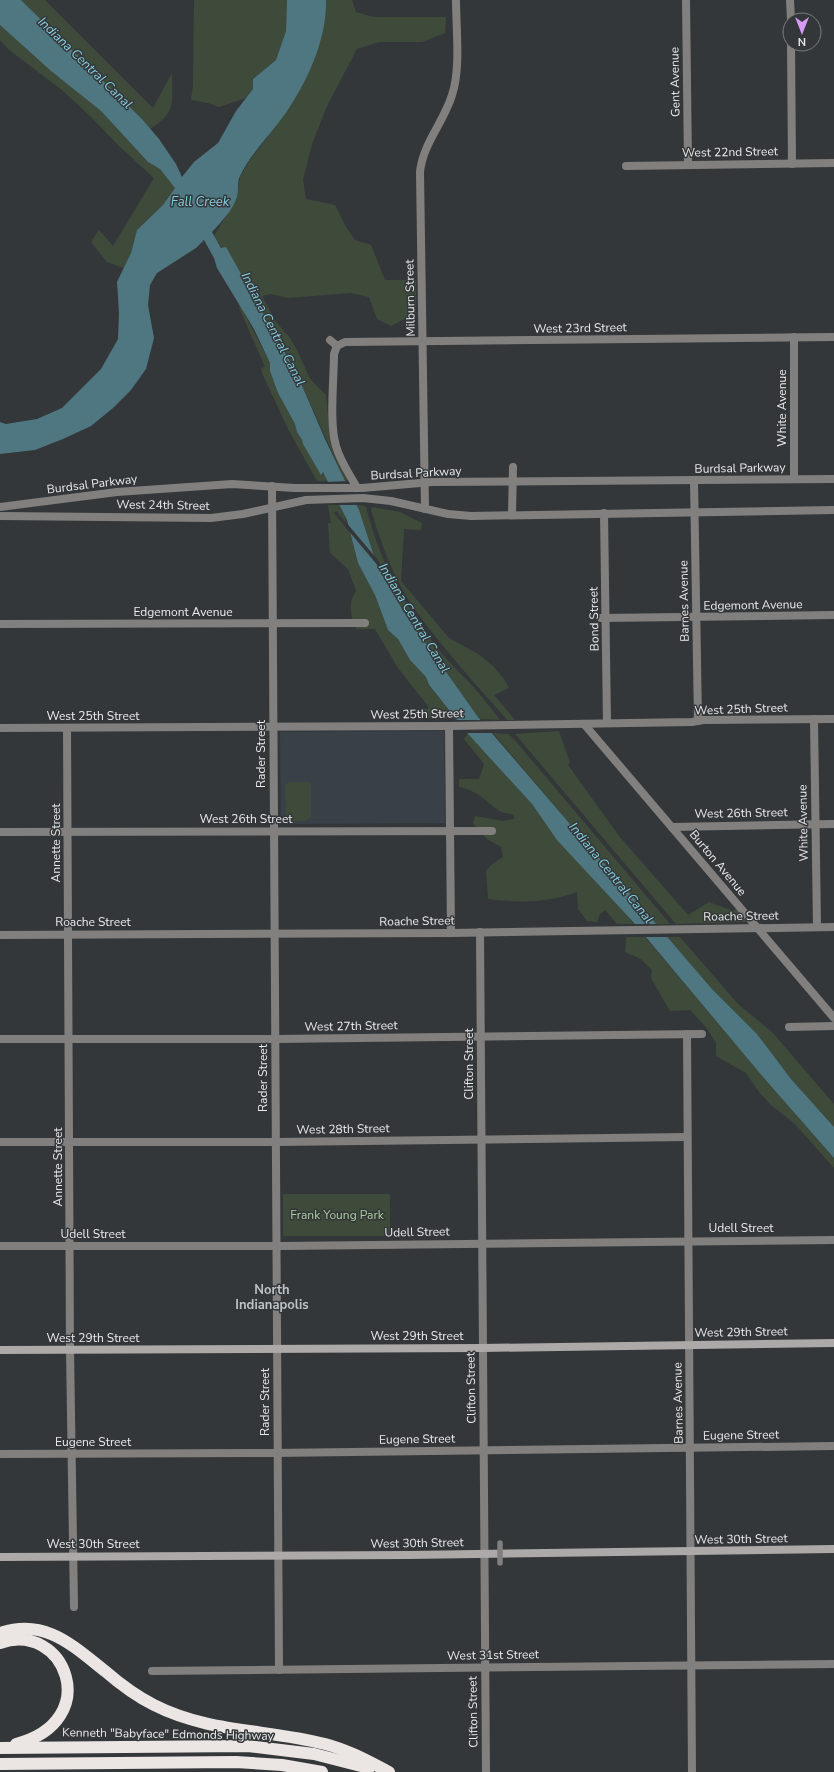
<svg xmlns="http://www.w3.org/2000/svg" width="834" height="1772" font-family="'Nunito Sans',sans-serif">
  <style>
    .built { fill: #394047 }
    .green { fill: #3f4b3a }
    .water { fill: #4f7781 }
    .pier { fill: #343739 }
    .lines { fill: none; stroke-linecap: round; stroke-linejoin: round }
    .minor { stroke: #82807f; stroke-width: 8 }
    .tertiary { stroke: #82807f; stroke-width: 8 }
    .secondary { stroke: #aca9a8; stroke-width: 8 }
    .motorway { stroke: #ebe5e4; stroke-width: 12 }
    .pedestrian-bridge { stroke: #82807f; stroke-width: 5.5 }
    .labels { text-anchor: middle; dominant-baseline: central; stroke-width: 3; stroke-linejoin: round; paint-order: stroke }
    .street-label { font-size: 12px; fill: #e8eaeb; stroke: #343739 }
    .park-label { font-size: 12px; fill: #acd09f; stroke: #343739 }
    .water-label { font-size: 13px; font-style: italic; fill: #84cedf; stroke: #343739 }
    .neighbourhood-label { font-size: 13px; font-weight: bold; fill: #bfc3c7; stroke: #343739 }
  </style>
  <rect width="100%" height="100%" fill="#343739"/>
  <path class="built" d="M444 731 445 823 281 824 280 732Z"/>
  <g class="green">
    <path d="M21 0H45L153 108 172 73C172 103 177 112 150 129L142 119Z"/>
    <path d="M194 0H287L286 31 276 60 253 79V89L246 98 219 107 208 103 192 100 191 98 193 86Z"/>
    <path d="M326 0H352L356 12 373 17H446L445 33 422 42H379L357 49 327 106 312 144 303 180 306 199 335 205 346 227 355 240 371 245 385 280H416V313L391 326 377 319 369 297 351 293 288 298 271 294 262 296 276 322 290 338 298 352 310 379 326 395 330 437 350 480 345 481 297 374 282 345 247 285 214 236 237 198 240 177 250 160 285 113 304 82 321 40Z"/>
    <path d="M0 25 51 71 101 111 148 162 160 169 171 182 175 188 163 205 137 230 131 253 124 268 107 262 91 242 99 230 113 246 154 178 118 145 89 115 62 90 8 49 0 40Z"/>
    <path d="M240 305 270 363V371L278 393 295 424 297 432 321 474 323 472 328 481H317L288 429 262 373 261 368 265 367 239 307Z"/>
    <path d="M328 505H340L348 525 336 511 334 513 350 533 358 563 375 595 388 630 398 639 410 660 426 677 429 686 456 719 420 718V709H428V706L398 668 375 629H356C351 616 347 604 356 591L348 569 330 553 328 523H331Z"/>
    <path d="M357 505 366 506C378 559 405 606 438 649 449 663 463 675 475 689 484 699 492 709 500 720L480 719 478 717 403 611 377 565 379 567 381 565 374 555Z"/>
    <path d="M372 507 400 512 422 523 421 530 404 529 401 581 449 638 478 654 493 666 504 679 509 688 494 695 515 720H507C500 711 492 703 485 695 460 666 435 638 414 608 394 579 381 544 371 510Z"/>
    <path d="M559 731 570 763 568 765 619 836 688 915 709 902 733 911 737 908 745 918V922L676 924 515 734Z"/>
    <path d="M468 733 532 804 549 829 634 924H617L605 910 600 914 597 922 587 921 578 909 577 892C547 903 518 903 488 899L486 871 491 865 503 857 501 847 487 839 473 823 475 816 503 821 514 819V815C509 813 502 813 498 810 484 800 477 790 459 787V779H479L484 764 464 739Z"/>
    <path d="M493 733 508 734 513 738 670 924H655Z"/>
    <path d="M289 782H311V817L305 821H289L286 816 285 785Z"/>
    <path d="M626 937H645L763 1077 834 1158V1168L795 1124 771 1105 759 1092 746 1073 716 1056V1043L706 1027 690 1010 670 1011 651 978 652 970 641 959 625 952Z"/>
    <path d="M667 937H680L738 1004 772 1032 834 1104V1127L791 1079 757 1034 712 989Z"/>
    <rect x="283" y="1194" width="107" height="42"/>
  </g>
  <path class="water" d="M0 0H21L142 119 159 139 176 164 182 177 194 162 218 143 236 111 253 89V79L276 60 286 31 287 0H326C327 40 307 82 285 114 271 134 251 153 240 176 237 182 239 190 237 197 233 210 221 222 212 232L221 248 226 247 297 374 325 439 359 510 377 565 403 611 478 717 712 989 757 1034 791 1079 834 1127V1158L763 1077 634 923 557 840 532 804 469 735 429 685 426 677 410 660 398 639 388 630 375 595 358 563 347 520 323 472 321 475 303 444 302 440 297 432 295 424 278 393 270 371V363L254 329 217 268 214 258 204 240 196 248 157 273 150 285 148 305 154 338 146 369 131 390 113 408 91 426 63 439 35 450 0 454V422L6 424 37 419 62 408 101 369 118 339 119 313 117 282 131 253 137 230 163 205 175 188 160 169 148 162 101 111 51 71 0 25Z"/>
  <g class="pier">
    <path d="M347 481 352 492 359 505H338L326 482Z"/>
    <path d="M345 521 377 559 379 567 347 529Z"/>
    <path d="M454 720H484L495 733H465Z"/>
    <path d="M632 924H658L670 937H643Z"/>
  </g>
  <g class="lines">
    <g class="minor">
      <path d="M686 0 688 165"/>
      <path d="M790 0 791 20"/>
      <path d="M791 44 792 164"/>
      <path d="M626 166 834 163"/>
      <path d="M794 337V479"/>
      <path d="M330 340 337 346 345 342 834 337"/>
      <path d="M337 346 334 354C334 379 329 423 336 446 340 461 350 475 357 488"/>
      <path d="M694 480 698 721"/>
      <path d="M272 486 279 1670"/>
      <path d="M425 509 420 172C423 143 444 122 452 95 461 69 456 28 456 0"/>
      <path d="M604 513 607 723"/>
      <path d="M512 515 513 467"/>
      <path d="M601 618 834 615"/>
      <path d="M0 624 365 623"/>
      <path d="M814 719 817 927"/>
      <path d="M584 724 834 1018"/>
      <path d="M449 726 451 933"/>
      <path d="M0 728 449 726 692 722 703 720 834 719"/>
      <path d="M67 728 70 1350 74 1607"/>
      <path d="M672 827 834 824"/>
      <path d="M0 832 492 831"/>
      <path d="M789 1027 834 1026"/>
      <path d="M687 1034 692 1772"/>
      <path d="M0 1039H275L702 1034"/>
      <path d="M0 1142H276L687 1137"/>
      <path d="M0 1246H282L834 1240"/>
      <path d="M0 1454 273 1453 834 1446"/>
      <path d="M152 1671 834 1664"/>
    </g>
    <g class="tertiary">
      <path d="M0 507 117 492 232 484 295 488H362L432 482 834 479"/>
      <path d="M0 516 211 518 243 514 306 500 363 498 391 501 448 514 471 516 834 510"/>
      <path d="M480 932 486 1772"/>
      <path d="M0 935 451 933 834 927"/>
    </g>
    <g class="secondary">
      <path d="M0 1350 483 1348 834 1343"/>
      <path d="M0 1557 409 1555 834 1549"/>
    </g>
    <g class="motorway">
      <path d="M0 1633C45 1618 72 1645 105 1671 120 1684 136 1696 154 1705 209 1733 267 1729 325 1744 348 1750 368 1761 389 1772"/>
      <path d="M0 1643C65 1620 105 1721 16 1744"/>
      <path d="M0 1748 248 1746 314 1754 369 1768"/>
      <path d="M0 1764 236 1762 282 1765 322 1772"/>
    </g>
    <path class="pedestrian-bridge" d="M500 1543V1563"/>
  </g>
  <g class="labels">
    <g class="street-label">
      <text transform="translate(675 82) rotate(-91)">Gent Avenue</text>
      <text transform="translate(730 152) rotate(-1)">West 22nd Street</text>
      <text transform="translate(410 298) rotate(-91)">Milburn Street</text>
      <text transform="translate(580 328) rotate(-1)">West 23rd Street</text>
      <text transform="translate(782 408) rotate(-90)">White Avenue</text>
      <text transform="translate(740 468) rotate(-1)">Burdsal Parkway</text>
      <text transform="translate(416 473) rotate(-3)">Burdsal Parkway</text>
      <text transform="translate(92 484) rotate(-7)">Burdsal Parkway</text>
      <text transform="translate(163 505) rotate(1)">West 24th Street</text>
      <text transform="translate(684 601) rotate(-91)">Barnes Avenue</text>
      <text transform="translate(753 605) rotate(-1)">Edgemont Avenue</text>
      <text x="183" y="612">Edgemont Avenue</text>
      <text transform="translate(594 619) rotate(-91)">Bond Street</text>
      <text transform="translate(741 709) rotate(-2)">West 25th Street</text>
      <text transform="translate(417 714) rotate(-1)">West 25th Street</text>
      <text x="93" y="716">West 25th Street</text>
      <text transform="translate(261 754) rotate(-90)">Rader Street</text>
      <text transform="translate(741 813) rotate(-1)">West 26th Street</text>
      <text x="246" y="819">West 26th Street</text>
      <text transform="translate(803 823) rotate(-91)">White Avenue</text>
      <text transform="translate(56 843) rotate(-90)">Annette Street</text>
      <text transform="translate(718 863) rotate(50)">Burton Avenue</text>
      <text transform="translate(741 916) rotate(-1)">Roache Street</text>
      <text transform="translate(417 921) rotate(-1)">Roache Street</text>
      <text x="93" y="922">Roache Street</text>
      <text transform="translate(351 1026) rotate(-1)">West 27th Street</text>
      <text transform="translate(469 1064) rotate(-90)">Clifton Street</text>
      <text transform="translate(263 1078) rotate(-90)">Rader Street</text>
      <text transform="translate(343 1129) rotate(-1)">West 28th Street</text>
      <text transform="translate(58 1167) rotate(-90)">Annette Street</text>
      <text x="741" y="1228">Udell Street</text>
      <text transform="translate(417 1232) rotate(-1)">Udell Street</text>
      <text x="93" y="1234">Udell Street</text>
      <text transform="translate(741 1332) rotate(-1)">West 29th Street</text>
      <text x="417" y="1336">West 29th Street</text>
      <text x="93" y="1338">West 29th Street</text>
      <text transform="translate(471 1388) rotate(-91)">Clifton Street</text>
      <text transform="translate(265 1402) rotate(-90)">Rader Street</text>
      <text transform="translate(678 1403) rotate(-91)">Barnes Avenue</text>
      <text transform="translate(741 1435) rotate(-1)">Eugene Street</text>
      <text transform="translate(417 1439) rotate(-1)">Eugene Street</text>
      <text x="93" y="1442">Eugene Street</text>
      <text transform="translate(741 1539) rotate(-1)">West 30th Street</text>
      <text transform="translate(417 1543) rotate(-1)">West 30th Street</text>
      <text x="93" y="1544">West 30th Street</text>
      <text transform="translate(493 1655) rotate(-1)">West 31st Street</text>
      <text transform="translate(473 1712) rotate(-91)">Clifton Street</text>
      <text transform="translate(168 1734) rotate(1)">Kenneth "Babyface" Edmonds Highway</text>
    </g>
    <g class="park-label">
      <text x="337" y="1215">Frank Young Park</text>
    </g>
    <g class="water-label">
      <text transform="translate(85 63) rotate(44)">Indiana Central Canal</text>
      <text x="200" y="202">Fall Creek</text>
      <text transform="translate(273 329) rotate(63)">Indiana Central Canal</text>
      <text transform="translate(414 618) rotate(59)">Indiana Central Canal</text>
      <text transform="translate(611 873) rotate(51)">Indiana Central Canal</text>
    </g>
    <g class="neighbourhood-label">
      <text x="272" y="1290">North<tspan x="272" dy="15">Indianapolis</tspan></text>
    </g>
  </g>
  <g transform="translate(802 32) rotate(180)"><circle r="19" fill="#343739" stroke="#7c7f80"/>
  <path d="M0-3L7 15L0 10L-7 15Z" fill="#d89af8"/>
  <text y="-6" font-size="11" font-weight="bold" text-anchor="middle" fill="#e8eaeb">N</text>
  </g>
</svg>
